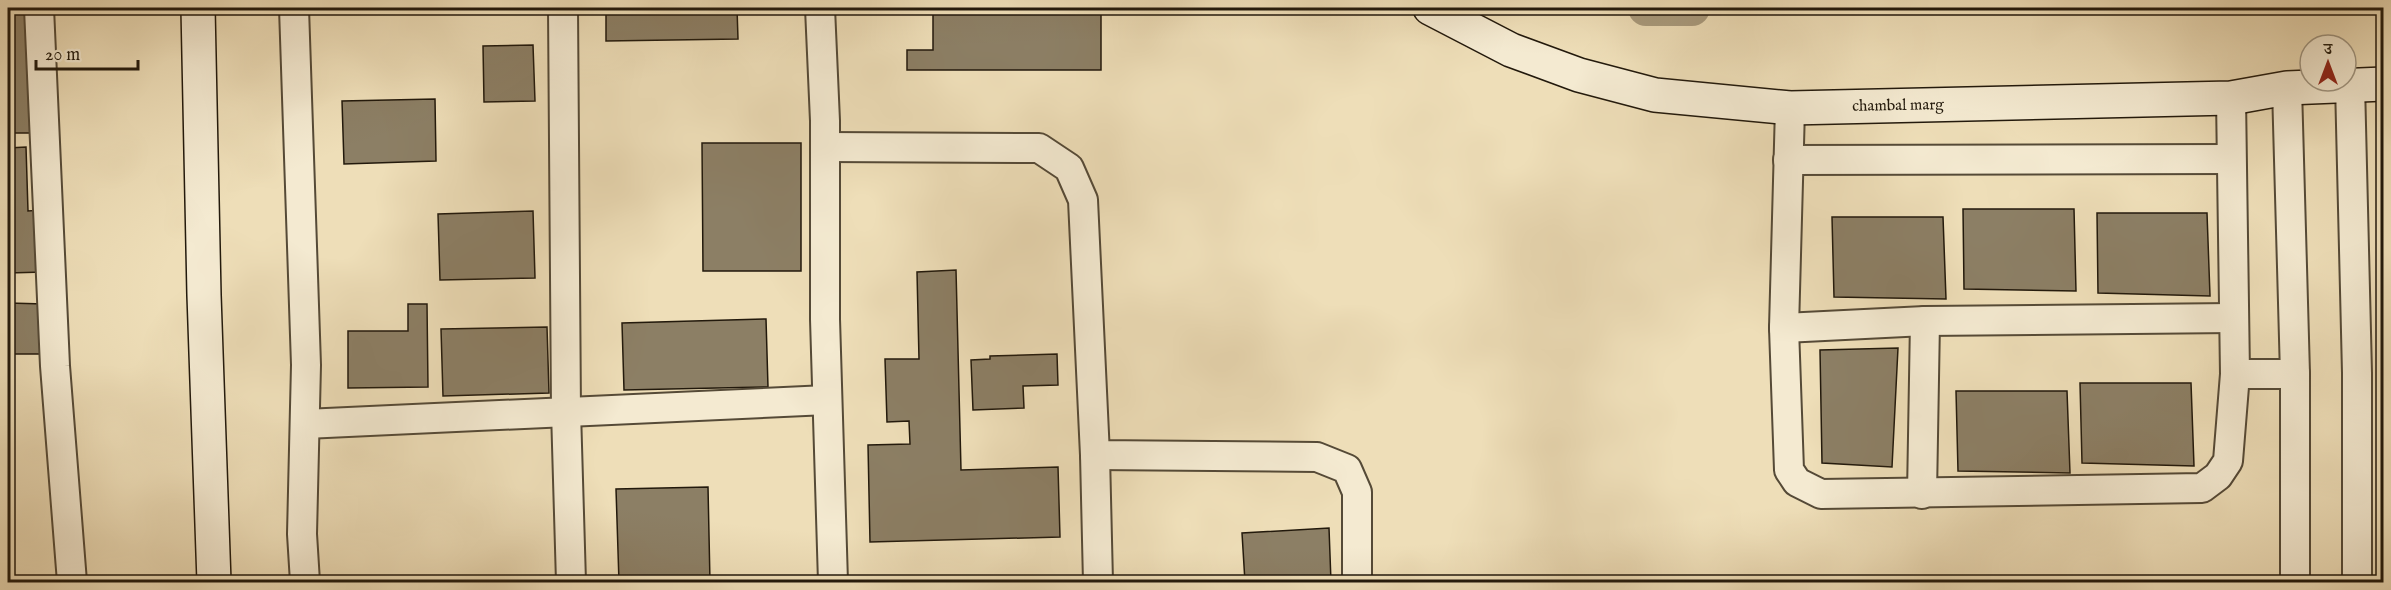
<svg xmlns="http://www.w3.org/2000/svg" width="2391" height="590" font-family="'IM FELL English','Noto Serif Devanagari',serif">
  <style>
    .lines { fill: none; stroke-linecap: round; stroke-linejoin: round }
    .canal { stroke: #a99b7e; stroke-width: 36 }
    .building { fill: #8c7f65; stroke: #22190c; stroke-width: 1.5 }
    .street-casing { stroke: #554a37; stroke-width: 32 }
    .secondary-casing { stroke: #22190c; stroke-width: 36 }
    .street { stroke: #f4ead1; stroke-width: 28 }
    .secondary { stroke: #f4ead1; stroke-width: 33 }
    .labels { text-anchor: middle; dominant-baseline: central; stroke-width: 4.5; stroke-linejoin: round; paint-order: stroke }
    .street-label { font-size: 16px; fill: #22190c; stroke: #f4ead1 }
  </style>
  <rect width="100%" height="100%" fill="#eedeb8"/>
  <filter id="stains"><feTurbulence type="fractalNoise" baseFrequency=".00333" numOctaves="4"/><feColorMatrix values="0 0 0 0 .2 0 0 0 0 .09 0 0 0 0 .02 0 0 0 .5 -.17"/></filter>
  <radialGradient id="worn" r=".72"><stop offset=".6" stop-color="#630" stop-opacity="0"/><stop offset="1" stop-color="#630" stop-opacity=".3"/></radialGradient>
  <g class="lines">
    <path class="canal" d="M1646 8H1692"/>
  </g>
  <g class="building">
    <rect x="8" y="8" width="22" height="125"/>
    <path d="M606 8H737L738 39 606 41Z"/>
    <path d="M949 8H1101V70H907V50H933V10Z"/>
    <path d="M533 45 535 101 484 102 483 46Z"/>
    <path d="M435 99 436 161 344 164 342 101Z"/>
    <path d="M702 143H801V271H703Z"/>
    <path d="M26 147 28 211 41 210 44 272 8 273V148Z"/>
    <path d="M1963 209H2074L2076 291 1964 289Z"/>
    <path d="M533 211 535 278 440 280 438 214Z"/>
    <path d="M2097 213H2207L2210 296 2098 293Z"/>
    <path d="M1832 217H1943L1946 299 1834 297Z"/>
    <path d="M956 270 961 470 1058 467 1060 537 870 542 868 445 910 444 909 421 887 422 885 359H919L917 272Z"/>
    <path d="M8 303 44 304V354H8Z"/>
    <path d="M408 304H427L428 387 348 388V331H408Z"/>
    <path d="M766 319 768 387 624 390 622 323Z"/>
    <path d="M547 327 549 393 443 396 441 329Z"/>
    <path d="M1898 348 1892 467 1822 463 1820 350Z"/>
    <path d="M1057 354 1058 385 1023 386 1024 408 973 410 971 360 990 359V356Z"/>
    <path d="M2080 383H2191L2194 466 2082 463Z"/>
    <path d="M1956 391H2067L2070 473 1958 471Z"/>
    <path d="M708 487 710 582H619L616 489Z"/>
    <path d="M1329 528 1331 582H1245L1242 533Z"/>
    <path d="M976 580 1034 582H976Z"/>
  </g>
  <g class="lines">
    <defs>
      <g id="street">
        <path d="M39 8 55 366 72 582"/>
        <path d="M294 8 306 365 302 534 305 582"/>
        <path d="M563 8 566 411 571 582"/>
        <path d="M820 8 825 121V319L833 582"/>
        <path d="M2350 84 2357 373V582"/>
        <path d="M2287 88 2295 374V582"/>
        <path d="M2231 98 2235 374H2295"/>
        <path d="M1790 108 1784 328 1789 470 1797 482 1821 494 2202 488 2218 476 2228 461 2235 374"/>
        <path d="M825 147 1039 148 1069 168 1083 200 1095 455 1317 457 1347 469 1357 492V582"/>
        <path d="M1788 160 2231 159"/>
        <path d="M1784 328 1925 321 2233 318"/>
        <path d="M305 424 827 400"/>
        <path d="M1095 455 1098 582"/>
        <path d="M1922 494 1925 321"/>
      </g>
      <g id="secondary">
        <path d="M198 8 204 295 214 582"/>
        <path d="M1430 8 1511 50 1579 75 1655 95 1790 108 2231 98 2287 88 2384 84"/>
      </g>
    </defs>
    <use href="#street" class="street-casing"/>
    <use href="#secondary" class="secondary-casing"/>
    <use href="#street" class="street"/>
    <use href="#secondary" class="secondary"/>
  </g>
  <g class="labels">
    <g class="street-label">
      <text transform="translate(1898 106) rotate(-1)">chambal marg</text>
    </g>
  </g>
  <rect width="2391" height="590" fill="none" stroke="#eedeb8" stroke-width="30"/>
  <rect x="9" y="9" width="2373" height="572" fill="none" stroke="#22190c" stroke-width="3"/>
  <rect x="15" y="15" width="2361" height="560" fill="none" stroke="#22190c" stroke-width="1.5"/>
  <g transform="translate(2328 63)"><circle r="28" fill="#f4ead1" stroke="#a09682" stroke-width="1.5"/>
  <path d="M0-4.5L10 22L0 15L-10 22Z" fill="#8f2418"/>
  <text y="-9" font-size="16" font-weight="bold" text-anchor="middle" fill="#22190c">उ</text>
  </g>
  <path d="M36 60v9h102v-9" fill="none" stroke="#22190c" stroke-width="3"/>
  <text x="45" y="60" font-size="18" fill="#22190c" stroke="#f4ead1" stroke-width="4.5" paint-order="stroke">20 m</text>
  <rect width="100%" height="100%" filter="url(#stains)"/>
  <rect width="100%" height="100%" fill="url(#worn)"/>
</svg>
